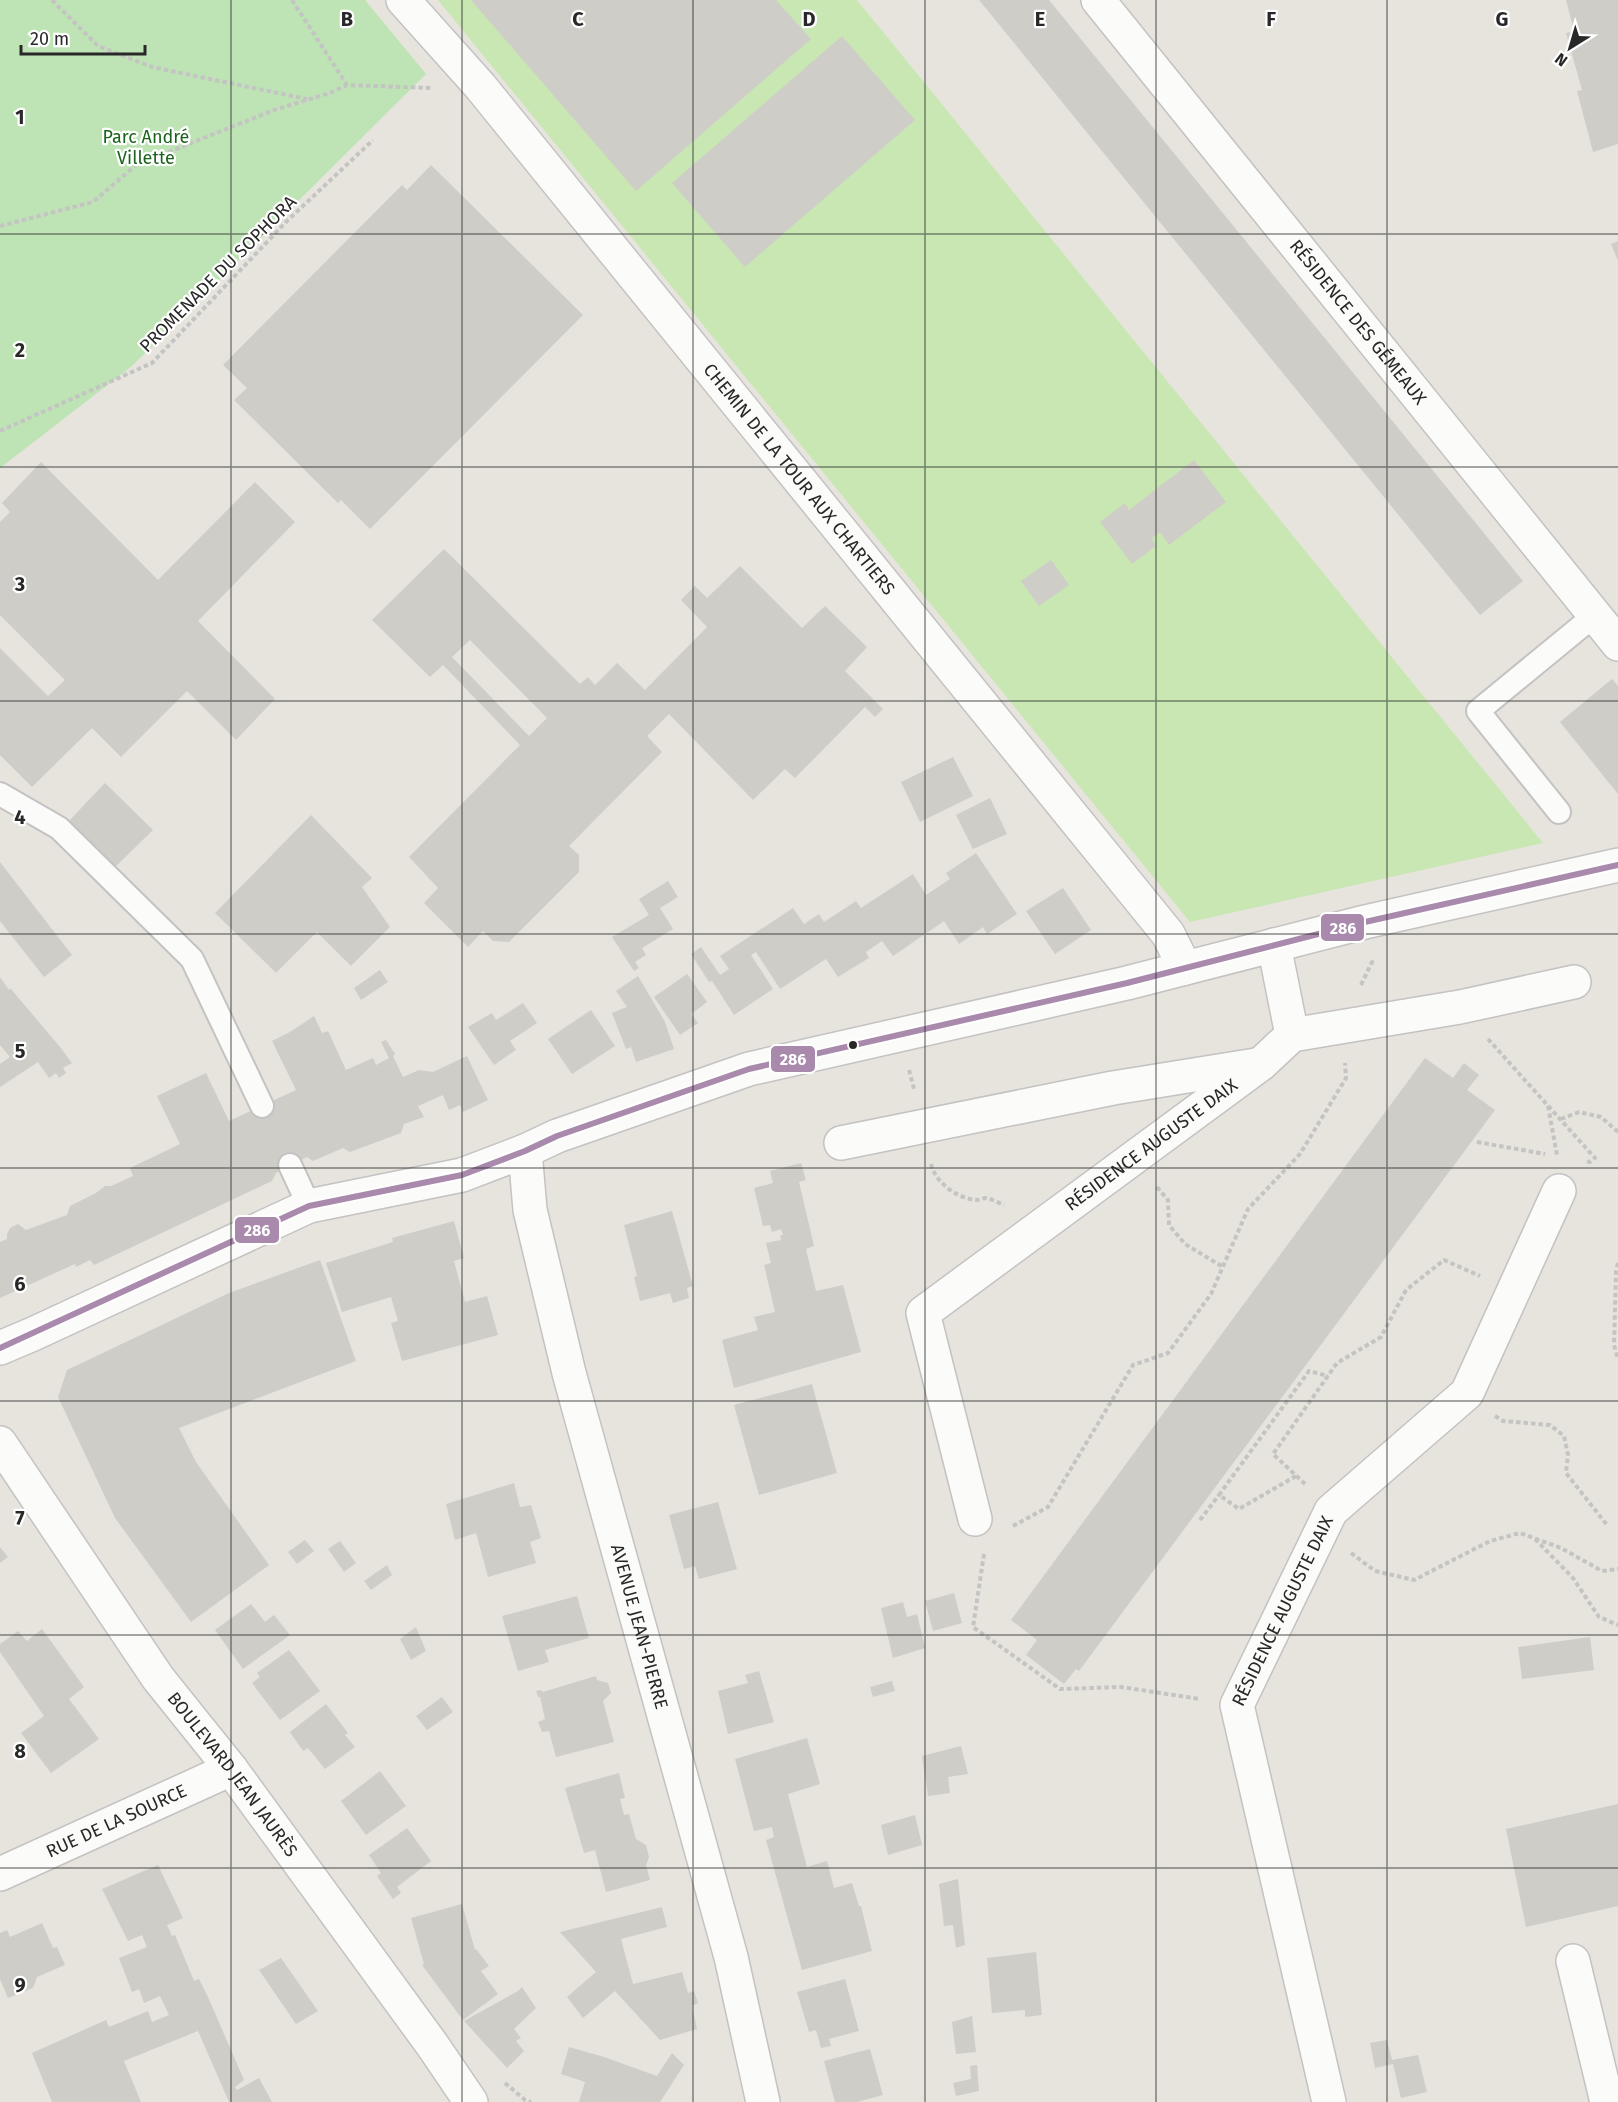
<svg xmlns="http://www.w3.org/2000/svg" width="1618" height="2102" font-family="'Fira Sans',sans-serif">
  <style>
    .green { fill: #bee3b5 }
    .pitch { fill: #c8e7b3 }
    .building { fill: #cfcdc8; fill-rule: evenodd }
    .lines { fill: none; stroke-linecap: round; stroke-linejoin: round }
    .lane-casing { stroke: #c4c2c3; stroke-width: 26 }
    .street-casing { stroke: #c4c2c3; stroke-width: 36 }
    .secondary-casing { stroke: #c4c2c3; stroke-width: 36 }
    .path { stroke: #c4c4c3; stroke-width: 4; stroke-dasharray: 4.5 3; stroke-linecap: butt }
    .lane { stroke: #fbfbfa; stroke-width: 22 }
    .street { stroke: #fbfbfa; stroke-width: 33 }
    .secondary { stroke: #fbfbfa; stroke-width: 33 }
    .bus-1-casing { stroke: #fff; stroke-width: 10 }
    .bus-1 { stroke: #a98aac; stroke-width: 6 }
    .grid { fill: none; stroke: #282828; stroke-width: 1.5; stroke-opacity: 0.55 }
    .bus-dot { fill: #282828; stroke: #fff; stroke-width: 2 }
    .labels { text-anchor: middle; dominant-baseline: central; stroke-width: 4.5; stroke-linejoin: round; paint-order: stroke }
    .park-label { font-size: 18px; fill: #19631a; stroke: #fff }
    .street-label { font-size: 18px; fill: #282828; stroke: #fff }
    .grid-label { font-size: 20px; text-anchor: middle; font-weight: bold; fill: #282828; stroke: #fff; stroke-width: 4.5; stroke-linejoin: round; paint-order: stroke }
    .line-badge { stroke: #fff; stroke-width: 2 }
    .badge-label { font-size: 16px; text-anchor: middle; font-weight: bold; fill: #fff }
  </style>
  <rect width="100%" height="100%" fill="#e6e4dd"/>
  <path class="green" d="M0 0H365L426 74 132 366 0 468Z"/>
  <path class="pitch" d="M438 0H857L1543 843 1190 922Z"/>
  <g class="building">
    <path d="M471 0H776L811 39 636 191Z"/>
    <path d="M979 0H1049L1523 581 1480 615Z"/>
    <path d="M1566 0H1618V144L1593 152 1577 91 1582 90 1566 33 1574 31Z"/>
    <path d="M842 36 915 120 745 267 672 183Z"/>
    <path d="M431 165 583 315 370 529 341 500 338 503 234 400 247 388 223 365 402 185 407 190Z"/>
    <path d="M1618 241V261L1611 244Z"/>
    <path d="M1194 460 1226 502 1169 545 1160 532 1152 538 1156 546 1132 564 1100 522 1125 503 1129 510Z"/>
    <path d="M41 462 158 580 255 482 295 522 198 621 275 699 236 740 187 691 121 757 92 728 32 787 0 755V648L48 696 65 680 0 615V522L10 512 2 503Z"/>
    <path d="M444 549 580 684 588 677 595 685 617 663 645 690 707 627 681 600 695 586 707 598 740 566 802 628 825 606 867 647 845 671 883 709 875 717 865 707 795 778 785 769 753 800 669 714 647 736 662 752 569 846 579 855V872L509 942 493 941 483 931 468 947 424 903 438 888 409 857 520 745 443 665 430 677 372 620ZM470 640 547 718 529 736 452 657Z"/>
    <path d="M1051 560 1069 585 1039 606 1021 581Z"/>
    <path d="M1612 679 1618 686V794L1560 722Z"/>
    <path d="M953 757 973 796 920 822 901 782Z"/>
    <path d="M105 783 153 830 113 869 67 823Z"/>
    <path d="M990 798 1007 834 973 849 956 815Z"/>
    <path d="M311 815 372 878 362 887 390 927 351 966 317 932 276 973 215 913Z"/>
    <path d="M976 853 1017 914 987 934 983 927 959 944 944 921 893 956 882 941 866 952 869 958 838 977 826 959 780 989 756 952 751 955 773 989 734 1015 712 981 709 982 691 954 701 947 720 975 729 969 720 956 793 908 804 924 819 914 824 922 856 901 861 908 913 874 926 895 950 879 946 873Z"/>
    <path d="M0 862 72 955 44 977 0 921Z"/>
    <path d="M668 881 678 897 660 908 673 929 642 948 646 955 635 962 639 968 634 971 612 937 649 915 639 899Z"/>
    <path d="M1063 888 1091 930 1055 954 1026 911Z"/>
    <path d="M380 970 388 982 361 1000 354 988Z"/>
    <path d="M687 974 707 1002 691 1014 698 1023 680 1035 654 997Z"/>
    <path d="M638 976 665 1022 674 1049 636 1062 631 1047 626 1049 612 1013 627 1007 616 991Z"/>
    <path d="M0 977 9 990 10 988 60 1047 72 1063 63 1068 66 1073 59 1078 56 1073 49 1078 38 1062 0 1087V1064L10 1057 0 1045Z"/>
    <path d="M523 1003 537 1023 510 1041 516 1050 494 1065 468 1027 492 1013 496 1020Z"/>
    <path d="M591 1010 615 1046 572 1074 548 1039Z"/>
    <path d="M314 1016 322 1033 328 1031 346 1070 373 1058 376 1065 389 1058 381 1042 386 1040 395 1054 393 1056 403 1077 419 1070 433 1072 467 1056 488 1100 463 1112 460 1105 449 1110 443 1095 418 1106 424 1117 404 1124 401 1133 350 1152 343 1148 313 1161 307 1157 276 1173 272 1181 94 1265 90 1260 76 1267 75 1264 0 1298V1242L7 1239V1234L10 1228 18 1224 26 1230 67 1215 70 1206 96 1193 105 1186H111L133 1176 130 1168 180 1144 157 1096 206 1073 229 1121 296 1090 272 1041 290 1032Z"/>
    <path d="M1425 1058 1453 1078 1464 1063 1479 1075 1467 1090 1495 1110 1079 1671 1076 1669 1064 1684 1026 1655 1037 1640 1011 1620Z"/>
    <path d="M801 1163 806 1180 799 1182 814 1246 806 1249 816 1291 843 1285 861 1352 734 1388 722 1340 758 1330 754 1317 775 1312 764 1265 771 1263 766 1243 781 1240 780 1235H783L781 1229 772 1232 770 1225 763 1226 754 1188 773 1183 770 1171Z"/>
    <path d="M672 1211 693 1286 687 1288 689 1298 673 1303 670 1293 640 1301 634 1277 637 1276 624 1225Z"/>
    <path d="M454 1221 464 1258 454 1261 465 1302 487 1296 498 1335 402 1361 391 1323 398 1321 391 1297 342 1312 326 1263 393 1242 392 1238Z"/>
    <path d="M320 1260 356 1361 179 1428 196 1462 269 1565 191 1622 115 1518 58 1397 67 1370 229 1293Z"/>
    <path d="M812 1384 837 1473 759 1495 734 1405Z"/>
    <path d="M514 1483 520 1507 531 1505 541 1538 530 1542 536 1563 488 1577 476 1533 455 1540 446 1504Z"/>
    <path d="M718 1502 737 1569 699 1579 695 1566 684 1569 669 1515Z"/>
    <path d="M305 1540 314 1551 297 1564 288 1552Z"/>
    <path d="M340 1541 356 1563 344 1572 328 1549Z"/>
    <path d="M0 1547 8 1557 0 1563Z"/>
    <path d="M387 1565 392 1575 371 1590 364 1581Z"/>
    <path d="M954 1593 962 1623 933 1631 925 1601Z"/>
    <path d="M577 1596 589 1638 545 1650 549 1662 518 1671 502 1616Z"/>
    <path d="M903 1602 907 1617 917 1614 925 1648 893 1658 881 1608Z"/>
    <path d="M251 1604 265 1622 274 1615 290 1635 243 1669 215 1630Z"/>
    <path d="M416 1627 426 1651 411 1660 400 1639Z"/>
    <path d="M42 1629 84 1687 69 1699 99 1739 51 1773 21 1733 44 1716 0 1652V1644L18 1631 27 1641Z"/>
    <path d="M1590 1637 1594 1670 1522 1679 1518 1647Z"/>
    <path d="M289 1650 320 1691 280 1720 252 1683 260 1677 257 1673Z"/>
    <path d="M759 1671 774 1722 728 1734 718 1691 748 1683 745 1675Z"/>
    <path d="M596 1676 597 1680 608 1683 611 1693 603 1701 614 1742 556 1757 549 1731 542 1732 538 1722 545 1719 540 1697H538L536 1691 541 1690 543 1692Z"/>
    <path d="M892 1681 895 1691 873 1697 870 1687Z"/>
    <path d="M442 1697 453 1712 427 1730 416 1716Z"/>
    <path d="M326 1704 348 1733 345 1735 355 1747 325 1769 308 1748 303 1751 290 1732Z"/>
    <path d="M807 1738 820 1784 788 1794 807 1867 827 1861 834 1888 852 1883 859 1906H861L872 1951 802 1970 766 1840 774 1837 772 1827 754 1831 735 1759Z"/>
    <path d="M961 1746 968 1774 948 1777 950 1793 928 1796 922 1756Z"/>
    <path d="M380 1771 406 1806 366 1835 341 1801Z"/>
    <path d="M619 1773 625 1798 620 1799 624 1815 629 1814 636 1839 646 1845 649 1857 646 1865 650 1880 606 1892 595 1850 584 1853 565 1788Z"/>
    <path d="M1618 1804V1906L1526 1927 1506 1829Z"/>
    <path d="M915 1815 922 1845 888 1855 881 1825Z"/>
    <path d="M407 1828 431 1861 397 1887 401 1893 393 1899 377 1876 381 1873 369 1855Z"/>
    <path d="M158 1865 183 1918 167 1925 172 1936 175 1935 194 1981 199 1979 208 1997 244 2080 235 2087 237 2090 259 2078 272 2102H229L198 2031 124 2061 141 2102H52L32 2053 106 2020 109 2027 148 2011 152 2022 169 2015 160 1996 144 2003 139 1989 132 1992 119 1958 147 1947 142 1935 128 1941 102 1889Z"/>
    <path d="M958 1879 965 1945 956 1948 953 1925 944 1926 939 1884Z"/>
    <path d="M462 1904 475 1950 476 1949 489 1966 481 1971 498 1994 463 2020 422 1965 424 1964 411 1918Z"/>
    <path d="M662 1907 667 1927 621 1939 633 1984 682 1972 688 1993 694 1991 698 2003 692 2006 697 2029 660 2040 615 1991 583 2018 567 1997 596 1972 560 1932Z"/>
    <path d="M42 1923 53 1948 57 1947 65 1965 37 1977 33 1988 8 1998 0 1979V1933L7 1930 10 1937Z"/>
    <path d="M1036 1952 1042 2015 1025 2017V2010L992 2013 987 1958Z"/>
    <path d="M281 1958 318 2011 296 2024 259 1970Z"/>
    <path d="M845 1979 859 2031 829 2039 831 2046 821 2048 816 2030 809 2032 797 1992Z"/>
    <path d="M522 1987 536 2008 514 2029 521 2038 516 2041 524 2051 507 2068 464 2021 518 1991Z"/>
    <path d="M972 2016 976 2052 956 2054 952 2022Z"/>
    <path d="M1387 2040 1392 2060 1418 2055 1427 2092 1401 2098 1393 2064 1375 2068 1370 2043Z"/>
    <path d="M569 2047 604 2057 657 2076 672 2053 684 2065 660 2102H579L585 2082 561 2074Z"/>
    <path d="M870 2049 883 2095 857 2102H835L824 2061Z"/>
    <path d="M977 2065 979 2091 956 2096 953 2083 971 2079 970 2066Z"/>
  </g>
  <g class="lines">
    <defs>
      <g id="lane">
        <path d="M0 794 59 828 192 959 262 1106"/>
        <path d="M1559 812 1478 711 1595 615"/>
        <path d="M290 1165 309 1206"/>
      </g>
      <g id="street">
        <path id="s1" d="M403 0 480 86 1168 934 1185 968"/>
        <path id="s2" d="M1098 0 1618 644"/>
        <path d="M1274 945 1292 1035"/>
        <path d="M841 1143 1113 1088 1256 1065"/>
        <path id="s3" d="M525 1151 530 1210 569 1373 731 1957 763 2102"/>
        <path d="M0 1348 33 1334 309 1206 462 1175 525 1151 557 1136 749 1069 1127 983 1365 922 1618 865"/>
        <path id="s4" d="M975 1519 923 1313 1261 1064 1292 1035 1460 1007 1574 982"/>
        <path id="s5" d="M0 1874 231 1769"/>
        <path d="M1573 1961 1607 2102"/>
        <path id="s6" d="M1329 2102 1237 1705 1331 1511 1467 1393 1559 1191"/>
      </g>
      <g id="secondary">
        <path id="s7" d="M0 1443 158 1678 231 1769 433 2046 471 2102"/>
      </g>
    </defs>
    <use href="#lane" class="lane-casing"/>
    <use href="#street" class="street-casing"/>
    <use href="#secondary" class="secondary-casing"/>
    <g class="path">
      <path d="M52 0 98 46 152 67 307 99"/>
      <path d="M292 0 347 85"/>
      <path d="M0 226 93 202 136 165 274 110 330 93 347 85 431 88"/>
      <path d="M0 431 152 363 287 221 373 140"/>
      <path d="M1361 985 1372 962 1371 958"/>
      <path d="M1488 1039 1595 1158 1590 1162 1585 1161"/>
      <path d="M909 1070 914 1089"/>
      <path d="M1548 1106 1557 1155"/>
      <path d="M1561 1119 1579 1112 1601 1117 1618 1132"/>
      <path d="M1477 1142 1545 1154"/>
      <path d="M931 1164C935 1182 957 1199 977 1200 980 1200 983 1198 986 1198 992 1199 999 1203 1004 1205"/>
      <path d="M1157 1187 1168 1200 1169 1225 1185 1244 1223 1267"/>
      <path d="M1618 1263 1616 1272 1614 1345 1618 1359"/>
      <path d="M1495 1416 1503 1421 1550 1425 1564 1436 1568 1455 1566 1473 1607 1525"/>
      <path d="M1296 1476 1239 1509 1219 1495 1309 1371 1328 1376"/>
      <path d="M1305 1484 1273 1454 1337 1363 1381 1337 1406 1290 1444 1260 1480 1276"/>
      <path d="M1200 1520 1219 1495"/>
      <path d="M1013 1526 1048 1507 1133 1365 1168 1353 1211 1294 1248 1209 1300 1154 1346 1078 1345 1063"/>
      <path d="M1535 1539 1573 1578 1599 1617 1618 1625"/>
      <path d="M1351 1553 1375 1571 1414 1580 1490 1541 1520 1533 1561 1548 1602 1571 1618 1569"/>
      <path d="M984 1554 973 1627 1060 1689 1121 1687 1200 1699"/>
      <path d="M505 2083 525 2100 531 2102"/>
    </g>
    <use href="#lane" class="lane"/>
    <use href="#street" class="street"/>
    <use href="#secondary" class="secondary"/>
    <defs>
      <path id="bus-1" d="M0 1348 309 1206 462 1175 525 1151 557 1136 749 1069 1127 983 1365 922 1618 865"/>
    </defs>
    <use href="#bus-1" class="bus-1-casing"/>
    <use href="#bus-1" class="bus-1"/>
  </g>
  <path class="grid" d="M231 0V2102M462 0V2102M693 0V2102M925 0V2102M1156 0V2102M1387 0V2102M0 234H1618M0 467H1618M0 701H1618M0 934H1618M0 1168H1618M0 1401H1618M0 1635H1618M0 1868H1618"/>
  <circle class="bus-dot" cx="853" cy="1045" r="5"/>
  <g class="labels">
    <g class="park-label">
      <text x="146" y="137">Parc André<tspan x="146" dy="21">Villette</tspan></text>
    </g>
    <g class="street-label">
      <text transform="translate(218 274) rotate(-45)">PROMENADE DU SOPHORA</text>
      <text stroke="none"><textPath href="#s2" startOffset="414">RÉSIDENCE DES GÉMEAUX</textPath></text>
      <text stroke="none"><textPath href="#s1" startOffset="622">CHEMIN DE LA TOUR AUX CHARTIERS</textPath></text>
      <text stroke="none"><textPath href="#s4" startOffset="496">RÉSIDENCE AUGUSTE DAIX</textPath></text>
      <text stroke="none"><textPath href="#s6" startOffset="512">RÉSIDENCE AUGUSTE DAIX</textPath></text>
      <text stroke="none"><textPath href="#s3" startOffset="490">AVENUE JEAN-PIERRE</textPath></text>
      <text stroke="none"><textPath href="#s7" startOffset="405">BOULEVARD JEAN JAURÈS</textPath></text>
      <text stroke="none"><textPath href="#s5" startOffset="128">RUE DE LA SOURCE</textPath></text>
    </g>
  </g>
  <g class="grid-label">
    <text x="347" y="26">B</text>
    <text x="578" y="26">C</text>
    <text x="809" y="26">D</text>
    <text x="1040" y="26">E</text>
    <text x="1271" y="26">F</text>
    <text x="1502" y="26">G</text>
    <text x="20" y="124">1</text>
    <text x="20" y="357">2</text>
    <text x="20" y="591">3</text>
    <text x="20" y="824">4</text>
    <text x="20" y="1058">5</text>
    <text x="20" y="1291">6</text>
    <text x="20" y="1525">7</text>
    <text x="20" y="1758">8</text>
    <text x="20" y="1992">9</text>
  </g>
  <g class="line-badge">
    <rect x="1320" y="913" width="45" height="29" rx="6" fill="#a98aac"/>
    <rect x="770" y="1045" width="46" height="28" rx="6" fill="#a98aac"/>
    <rect x="234" y="1216" width="46" height="28" rx="6" fill="#a98aac"/>
  </g>
  <g class="badge-label">
    <text x="1343" y="934">286</text>
    <text x="793" y="1065">286</text>
    <text x="257" y="1236">286</text>
  </g>
  <g transform="translate(1570 48) rotate(217)" stroke="#ffffff" stroke-width="4.5" paint-order="stroke">
  <path d="M0-4.5L10 22L0 15L-10 22Z" fill="#282828"/>
  <text y="-9" font-size="16" font-weight="bold" text-anchor="middle" fill="#282828">N</text>
  </g>
  <path d="M21 45v9h124v-9" fill="none" stroke="#282828" stroke-width="3"/>
  <text x="30" y="45" font-size="18" fill="#282828" stroke="#ffffff" stroke-width="4.5" paint-order="stroke">20 m</text>
</svg>
